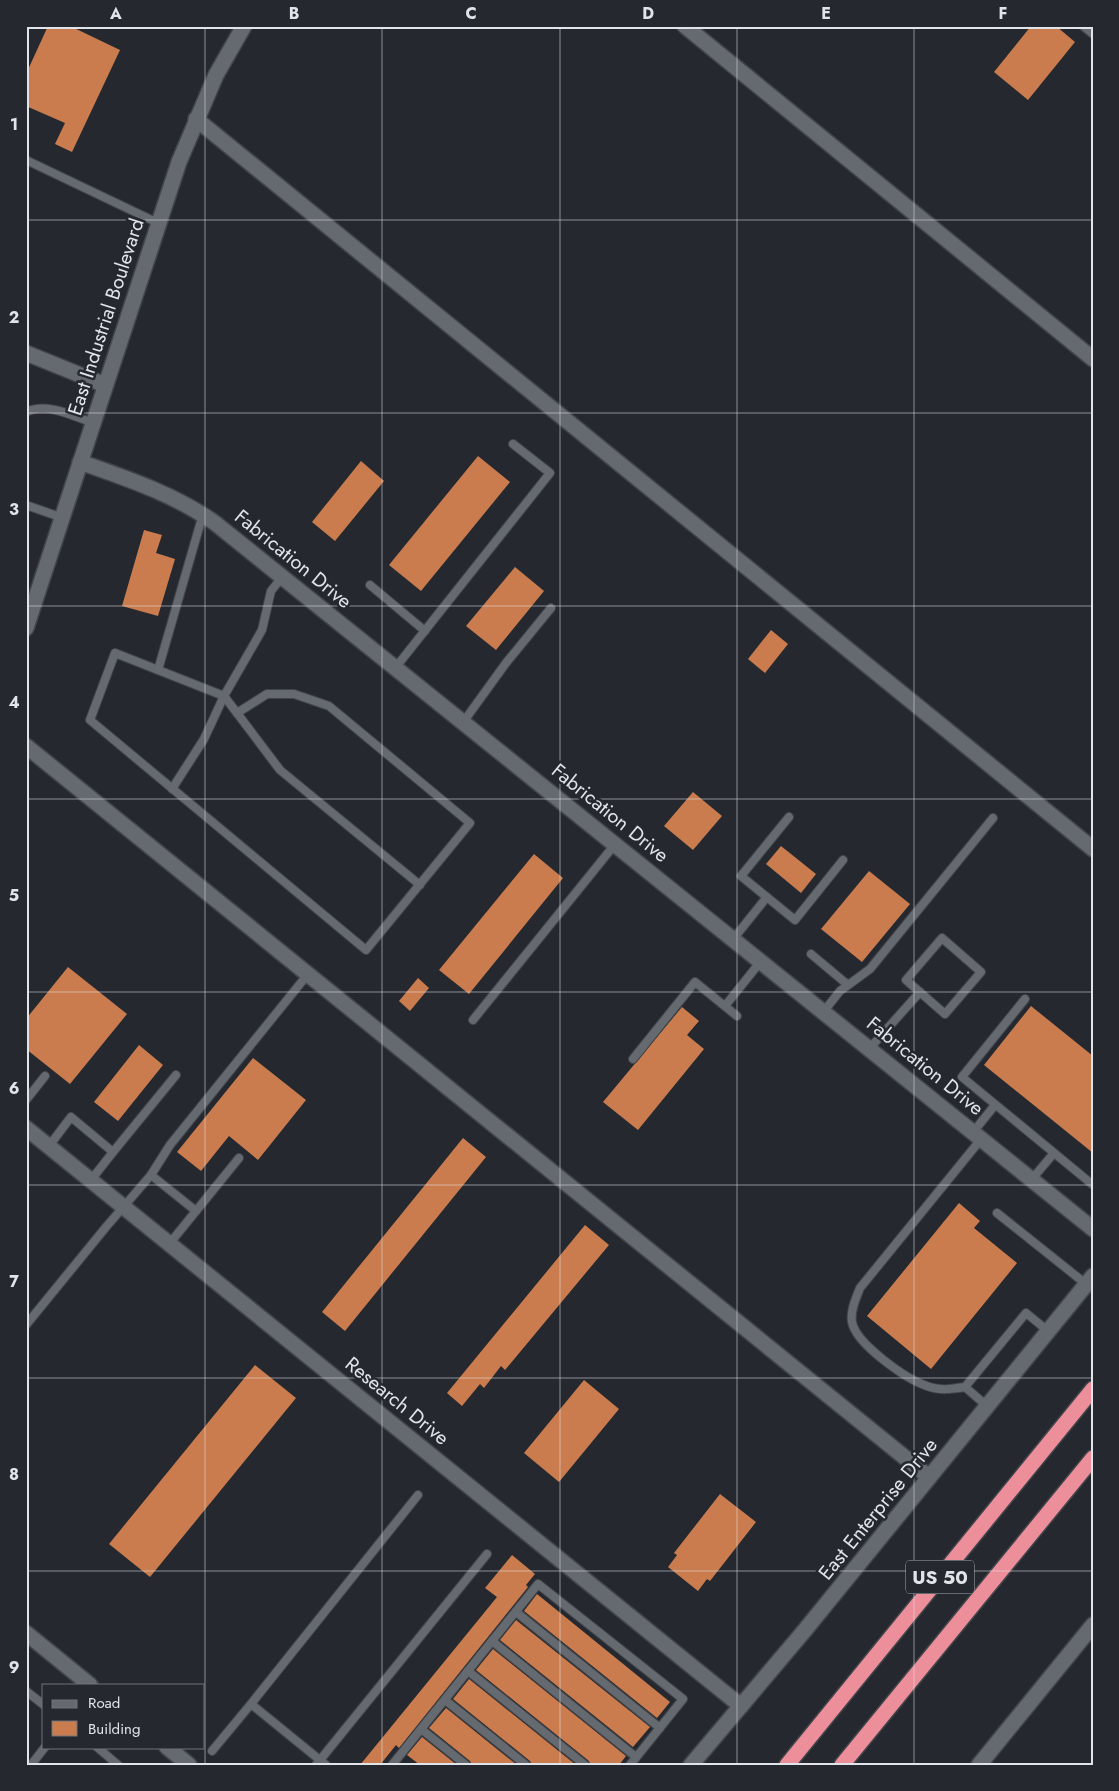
<svg xmlns="http://www.w3.org/2000/svg" width="1119" height="1791" font-family="Jost,sans-serif">
  <style>
    .building { fill: #ca7c4e }
    .lines { fill: none; stroke-linecap: round; stroke-linejoin: round }
    .lane-casing { stroke: #414449; stroke-width: 10 }
    .street-casing { stroke: #414449; stroke-width: 18 }
    .secondary-casing { stroke: #414449; stroke-width: 18 }
    .highway-casing { stroke: #414449; stroke-width: 18 }
    .lane { stroke: #656970; stroke-width: 8 }
    .street { stroke: #656970; stroke-width: 15 }
    .secondary { stroke: #656970; stroke-width: 15 }
    .highway { stroke: #ed8e9b; stroke-width: 15 }
    .grid { fill: none; stroke: #e1e4e8; stroke-width: 1; stroke-opacity: 0.55 }
    .labels { text-anchor: middle; dominant-baseline: central; stroke-width: 5; stroke-linejoin: round; paint-order: stroke }
    .shield { fill: #25292f; stroke: #a9acb0; stroke-width: 1 }
    .shield-label { font-size: 19px; font-weight: bold; fill: #e1e4e8 }
    .street-label { font-size: 20px; fill: #e1e4e8; stroke: #25292f }
    .neatline { fill: none; stroke: #e1e4e8; stroke-width: 2 }
    .grid-label { font-size: 16px; text-anchor: middle; font-weight: bold; fill: #e1e4e8 }
  </style>
  <rect width="100%" height="100%" fill="#25292f"/>
  <g class="building">
    <path d="M48 26H70L120 50 72 152 55 144 65 123 26 106V74Z"/>
    <path d="M1031 26H1056L1075 42 1028 100 994 72Z"/>
    <path d="M478 456 510 482 421 591 389 565Z"/>
    <path d="M361 461 384 481 335 541 312 522Z"/>
    <path d="M144 530 162 535 156 553 175 559 158 616 122 606Z"/>
    <path d="M515 567 544 591 496 650 466 626Z"/>
    <path d="M771 630 788 644 765 673 748 659Z"/>
    <path d="M693 792 722 816 693 850 664 826Z"/>
    <path d="M781 846 816 874 801 893 766 864Z"/>
    <path d="M534 854 563 878 469 994 439 970Z"/>
    <path d="M869 871 910 904 862 962 821 929Z"/>
    <path d="M68 967 127 1014 70 1084 26 1049V1019Z"/>
    <path d="M418 978 429 988 410 1011 399 1001Z"/>
    <path d="M1031 1006 1093 1056V1153L984 1065Z"/>
    <path d="M682 1007 699 1021 687 1035 704 1049 638 1130 603 1102Z"/>
    <path d="M139 1045 163 1065 118 1121 94 1102Z"/>
    <path d="M253 1058 306 1100 258 1160 229 1136 201 1171 177 1152Z"/>
    <path d="M463 1138 486 1157 345 1331 322 1312Z"/>
    <path d="M959 1203 980 1221 974 1228 1017 1263 931 1369 867 1316Z"/>
    <path d="M585 1225 609 1245 505 1370 501 1366 484 1388 480 1384 462 1406 447 1393Z"/>
    <path d="M255 1365 296 1398 150 1577 109 1544Z"/>
    <path d="M584 1380 619 1409 559 1482 524 1453Z"/>
    <path d="M720 1494 756 1522 710 1581 707 1579 698 1591 668 1567 677 1555 674 1553Z"/>
    <path d="M512 1555 535 1574 526 1585 528 1587 399 1748 396 1745 380 1765H360L497 1597 485 1588Z"/>
    <path d="M537 1594 670 1702 657 1718 524 1611Z"/>
    <path d="M516 1620 650 1727 633 1747 500 1640Z"/>
    <path d="M493 1649 626 1756 619 1765H590L589 1761 476 1670Z"/>
    <path d="M469 1679 576 1765H532L530 1761 453 1699Z"/>
    <path d="M446 1708 517 1765H472L470 1761 429 1728Z"/>
    <path d="M422 1737 457 1765H420L407 1755Z"/>
  </g>
  <g class="lines">
    <defs>
      <g id="lane">
        <path d="M1083 26 1093 34"/>
        <path d="M26 160 158 223"/>
        <path d="M26 412C47 402 73 416 93 423"/>
        <path d="M26 505 63 518"/>
        <path d="M283 576 271 591 262 630 224 696 115 653 90 720 366 950 470 823 329 706 294 694H267L237 713 280 770 420 885"/>
        <path d="M370 585 425 631"/>
        <path d="M396 667 550 473 513 444"/>
        <path d="M158 670 203 514"/>
        <path d="M464 721 506 663 551 608"/>
        <path d="M172 789 204 739 224 696 237 713"/>
        <path d="M789 817 741 876 795 920 843 860"/>
        <path d="M734 938 767 897"/>
        <path d="M942 938 981 972 945 1014 906 980Z"/>
        <path d="M811 954 848 985"/>
        <path d="M1025 999 962 1077 1093 1185"/>
        <path d="M725 1006 761 961"/>
        <path d="M824 1011 840 991 870 969 993 818"/>
        <path d="M473 1020 616 843"/>
        <path d="M870 1048 920 992"/>
        <path d="M633 1059 695 982 737 1016"/>
        <path d="M26 1100 45 1076"/>
        <path d="M974 1131 995 1105"/>
        <path d="M982 1138 860 1288C856 1298 850 1311 852 1322 856 1344 906 1379 927 1386 939 1391 952 1389 965 1387L987 1406"/>
        <path d="M49 1146 71 1117 113 1152 91 1180"/>
        <path d="M113 1152 176 1075"/>
        <path d="M151 1175 170 1145 308 974"/>
        <path d="M1032 1179 1054 1153"/>
        <path d="M196 1211 239 1158"/>
        <path d="M997 1213 1086 1284"/>
        <path d="M26 1325 106 1227 151 1175 196 1211 170 1243"/>
        <path d="M965 1387 1026 1313 1048 1331"/>
        <path d="M516 1612 660 1728"/>
        <path d="M492 1641 636 1757"/>
        <path d="M468 1671 585 1765"/>
        <path d="M26 1691 44 1705"/>
        <path d="M445 1700 526 1765"/>
        <path d="M421 1729 466 1765"/>
        <path d="M97 1747 118 1765"/>
        <path d="M212 1751 251 1704"/>
        <path d="M31 1765 45 1747"/>
        <path d="M316 1765 487 1554"/>
        <path d="M326 1765 251 1704 418 1495"/>
        <path d="M392 1765 538 1584 683 1699 630 1765"/>
      </g>
      <g id="street">
        <path d="M685 26 1093 359"/>
        <path d="M196 119 1093 849"/>
        <path d="M26 353 105 385"/>
        <path d="M80 462C128 479 174 494 215 523L1093 1229"/>
        <path d="M26 746 929 1477"/>
        <path d="M26 1128 741 1706"/>
        <path d="M26 1633 90 1685"/>
        <path d="M167 1747 189 1765"/>
        <path d="M691 1765 805 1630 1093 1276"/>
      </g>
      <g id="secondary">
        <path d="M26 628 179 162 216 75 244 26"/>
        <path d="M979 1765 1093 1625"/>
      </g>
      <g id="highway">
        <path d="M787 1765 1093 1389"/>
        <path d="M842 1765 1093 1458"/>
      </g>
    </defs>
    <use href="#lane" class="lane-casing"/>
    <use href="#street" class="street-casing"/>
    <use href="#secondary" class="secondary-casing"/>
    <use href="#highway" class="highway-casing"/>
    <use href="#lane" class="lane"/>
    <use href="#street" class="street"/>
    <use href="#secondary" class="secondary"/>
    <use href="#highway" class="highway"/>
  </g>
  <path class="grid" d="M205 26V1765M382 26V1765M560 26V1765M737 26V1765M914 26V1765M26 220H1093M26 413H1093M26 606H1093M26 799H1093M26 992H1093M26 1185H1093M26 1378H1093M26 1571H1093"/>
  <g class="labels">
    <rect class="shield" x="906" y="1560.5" width="68" height="33" rx="4"/>
    <g class="shield-label">
      <text x="940" y="1577">US 50</text>
    </g>
    <g class="street-label">
      <text transform="translate(106 317) rotate(-72)">East Industrial Boulevard</text>
      <text transform="translate(293 559) rotate(39)">Fabrication Drive</text>
      <text transform="translate(610 813) rotate(39)">Fabrication Drive</text>
      <text transform="translate(925 1066) rotate(39)">Fabrication Drive</text>
      <text transform="translate(397 1401) rotate(39)">Research Drive</text>
      <text transform="translate(878 1509) rotate(-51)">East Enterprise Drive</text>
    </g>
  </g>
  <rect width="1119" height="1791" fill="none" stroke="#25292f" stroke-width="55"/>
  <rect x="42" y="1684" width="162" height="65" fill="#25292f" stroke="#707479"/>
  <rect x="52" y="1700" width="25" height="8" fill="#656970" stroke="#707479"/>
  <text x="88" y="1708" font-size="15" fill="#e1e4e8">Road</text>
  <rect x="52" y="1721" width="25" height="15" fill="#ca7c4e" stroke="#707479"/>
  <text x="88" y="1734" font-size="15" fill="#e1e4e8">Building</text>
  <rect x="28" y="28" width="1064" height="1736" class="neatline"/>
  <g class="grid-label">
    <text x="116" y="19">A</text>
    <text x="294" y="19">B</text>
    <text x="471" y="19">C</text>
    <text x="648" y="19">D</text>
    <text x="826" y="19">E</text>
    <text x="1003" y="19">F</text>
    <text x="14" y="130">1</text>
    <text x="14" y="323">2</text>
    <text x="14" y="515">3</text>
    <text x="14" y="708">4</text>
    <text x="14" y="901">5</text>
    <text x="14" y="1094">6</text>
    <text x="14" y="1287">7</text>
    <text x="14" y="1480">8</text>
    <text x="14" y="1673">9</text>
  </g>
</svg>
